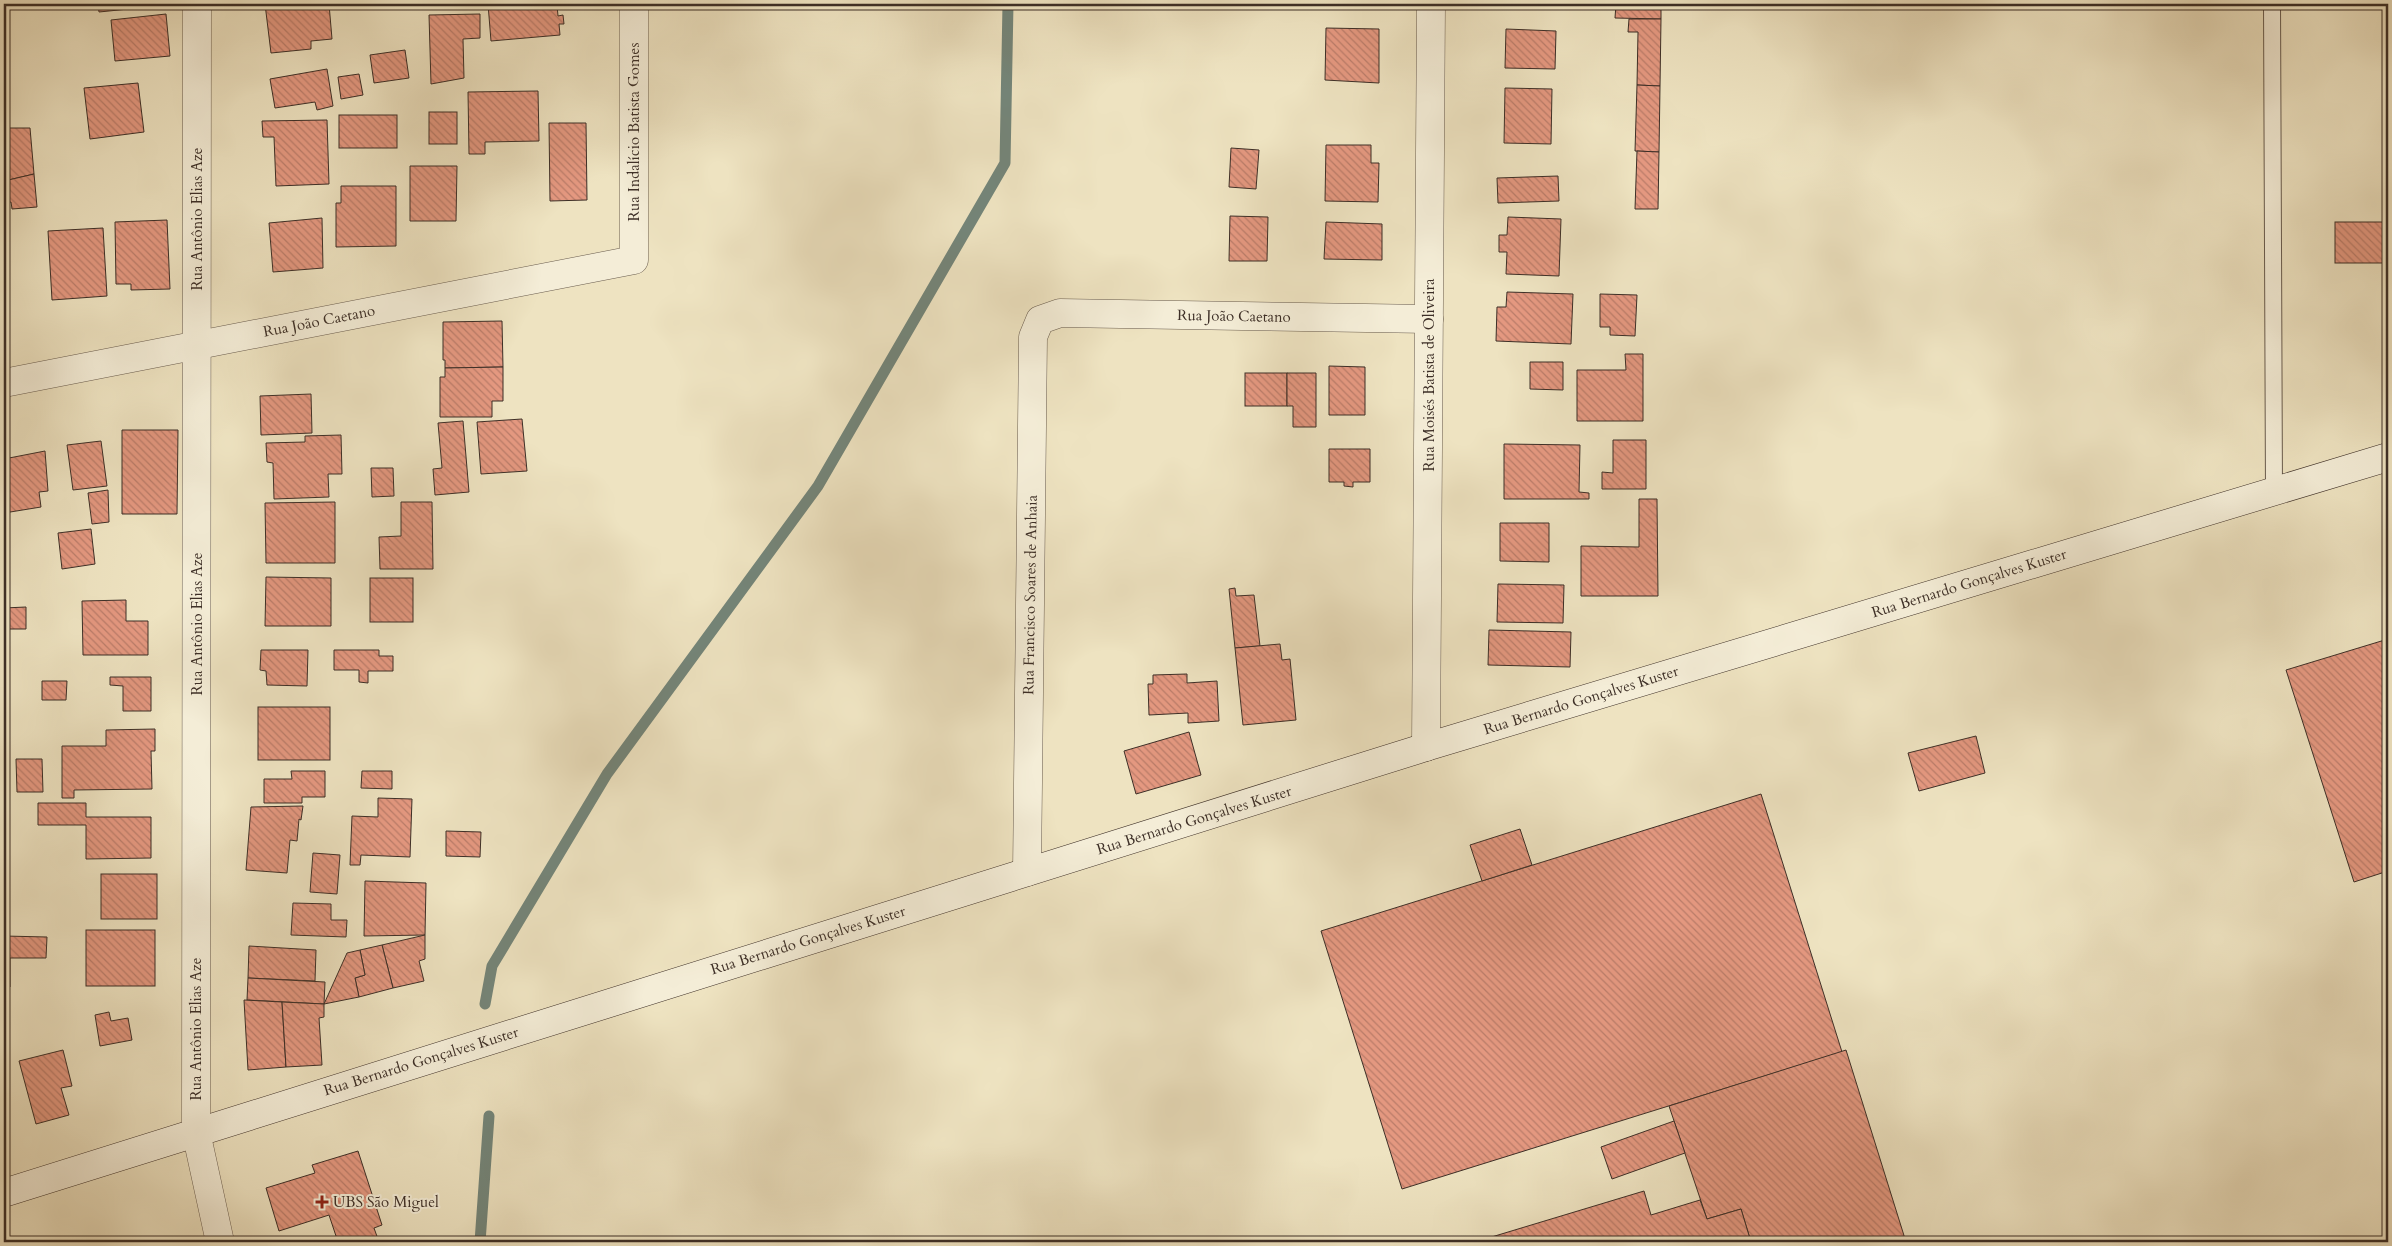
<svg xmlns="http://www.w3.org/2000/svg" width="2392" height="1246" font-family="Cardo,serif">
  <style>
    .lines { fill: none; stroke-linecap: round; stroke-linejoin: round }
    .stream { stroke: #748579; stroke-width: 11 }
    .building { fill: url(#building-back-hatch); stroke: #3d2f27 }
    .lane-casing { stroke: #695c4e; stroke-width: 18 }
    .street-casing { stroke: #695c4e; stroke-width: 29 }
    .secondary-casing { stroke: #3d2f27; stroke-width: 29 }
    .lane { stroke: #f4edd7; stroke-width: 16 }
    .street { stroke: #f4edd7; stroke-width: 28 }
    .secondary { stroke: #f4edd7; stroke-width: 28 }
    .poi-dot { fill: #8f2418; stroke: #f4edd7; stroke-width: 2 }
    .labels { text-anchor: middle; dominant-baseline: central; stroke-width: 4; stroke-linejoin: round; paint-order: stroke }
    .street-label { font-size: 15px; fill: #3d2f27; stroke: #f4edd7 }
    .poi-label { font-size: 15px; fill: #3d2f27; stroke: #f4edd7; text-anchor: start }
  </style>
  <defs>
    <pattern id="building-back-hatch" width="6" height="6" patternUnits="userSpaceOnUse" patternTransform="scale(1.25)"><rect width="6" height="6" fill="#e49880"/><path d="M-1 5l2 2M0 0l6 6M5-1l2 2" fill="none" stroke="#ba7c69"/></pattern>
  </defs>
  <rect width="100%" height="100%" fill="#eee3c1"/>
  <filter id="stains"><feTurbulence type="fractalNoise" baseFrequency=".004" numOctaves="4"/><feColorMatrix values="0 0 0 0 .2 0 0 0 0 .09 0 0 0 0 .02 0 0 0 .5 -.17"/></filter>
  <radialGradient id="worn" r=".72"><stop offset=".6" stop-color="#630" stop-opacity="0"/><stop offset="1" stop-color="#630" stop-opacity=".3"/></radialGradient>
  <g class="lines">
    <g class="stream">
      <path d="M485 1004 492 966 607 774 818 486 1005 163 1008 4"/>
      <path d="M480 1242 489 1116"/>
    </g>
  </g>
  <g class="building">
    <path d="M98 4H148V7L99 12Z"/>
    <path d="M265 4H329L332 39 311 41V49L271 53Z"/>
    <path d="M488 4H562L557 5 558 16 563 15 564 24H559L560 35 491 41Z"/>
    <path d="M1323 4H1378V9L1323 8Z"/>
    <path d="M1616 4H1661V19L1615 18Z"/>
    <path d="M166 14 170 56 115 61 111 20Z"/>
    <path d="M480 14V38L463 39 464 78 431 84 429 15Z"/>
    <path d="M1629 19H1661L1660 86 1637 85 1638 32H1628Z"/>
    <path d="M1326 28 1379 29V83L1325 80Z"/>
    <path d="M1506 29 1556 31 1555 69 1505 68Z"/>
    <path d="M405 50 409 78 374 83 370 55Z"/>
    <path d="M327 69 333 106 317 110 315 102 275 108 270 79Z"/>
    <path d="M359 74 363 95 341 99 338 77Z"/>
    <path d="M138 83 144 132 90 139 84 88Z"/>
    <path d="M1637 85 1660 86 1659 152 1635 151Z"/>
    <path d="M1505 88 1552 89 1551 144 1504 143Z"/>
    <path d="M538 91 539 141 485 142V154H469L468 92Z"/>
    <rect x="429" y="112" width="28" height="32"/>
    <rect x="339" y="115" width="58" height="33"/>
    <path d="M327 120 329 184 276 186 274 137H263L262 121Z"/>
    <path d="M549 123H586L587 200 550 201Z"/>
    <path d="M4 128H30L34 174 4 181Z"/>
    <path d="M1326 145H1371V163H1379L1378 202 1325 201Z"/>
    <path d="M1231 148 1259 150 1256 189 1229 187Z"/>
    <path d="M1637 151 1659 152 1658 209H1635Z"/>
    <path d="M410 166H457L456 221H410Z"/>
    <path d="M34 174 37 207 12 209 11 202 4 203V181Z"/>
    <path d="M1558 176 1559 201 1498 203 1497 178Z"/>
    <path d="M341 186H396V246L336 247V203H341Z"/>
    <path d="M1230 216 1268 217 1267 261H1229Z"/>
    <path d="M1508 217 1561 219 1559 276 1506 274 1507 252H1499V235H1507Z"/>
    <path d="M322 218 323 268 273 272 269 223Z"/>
    <path d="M167 220 170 289 131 290V284H116L115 222Z"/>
    <path d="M1326 222 1382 224V260L1324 259Z"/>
    <rect x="2335" y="222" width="53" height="41"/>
    <path d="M103 228 107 296 52 300 48 231Z"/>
    <path d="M1507 292 1573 294 1571 344 1496 341 1497 307H1506Z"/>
    <path d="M1600 294 1637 295 1635 336 1610 335V327H1600Z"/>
    <path d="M502 321 503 367 445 368V360H443V322Z"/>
    <path d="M1625 354H1643V421H1577V370H1626Z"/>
    <path d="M1530 362H1563V390L1530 389Z"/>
    <path d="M1329 366 1365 367V415H1329Z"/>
    <path d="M503 367V401H492V417H440V377H445V368Z"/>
    <rect x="1245" y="373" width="42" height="33"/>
    <path d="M1287 373H1316V427H1293V406H1287Z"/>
    <path d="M311 394 312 433 261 435 260 396Z"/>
    <path d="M522 419 527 471 481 474 477 422Z"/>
    <path d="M463 421 469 492 435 495 433 469 442 468 438 423Z"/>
    <path d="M122 430H178L177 514H122Z"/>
    <path d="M341 435 342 474H328L329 497 274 499 273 463 267 462 266 443 305 442V436Z"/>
    <path d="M1613 440H1646V489H1602V472L1613 473Z"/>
    <path d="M101 441 107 486 73 490 67 445Z"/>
    <path d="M1504 444 1580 445 1579 492 1589 493V499H1504Z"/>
    <path d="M1329 449H1370V482H1353V487L1344 486V482H1329Z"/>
    <path d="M45 451 48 491 39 492 41 507 4 513V459Z"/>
    <path d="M371 468H393L394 496 372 497Z"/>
    <path d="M108 490 109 522 92 524 88 493Z"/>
    <path d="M1639 499H1657L1658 596H1581V546L1639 547Z"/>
    <path d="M335 502V563H266L265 503Z"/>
    <path d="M401 502H432L433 569H380L379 537 401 536Z"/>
    <path d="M1500 523H1549V562L1500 561Z"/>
    <path d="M91 529 95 564 62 569 58 533Z"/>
    <path d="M266 577 331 578V626H265Z"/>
    <rect x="370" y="578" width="43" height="44"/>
    <path d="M1498 584 1564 585 1563 623 1497 622Z"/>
    <path d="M1235 588 1236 596 1254 595 1260 646 1235 648 1229 589Z"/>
    <path d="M126 600V621H148V655H83L82 601Z"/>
    <path d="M26 607V629H4V608Z"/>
    <path d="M1489 630 1571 632 1570 667 1488 665Z"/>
    <path d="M2388 639V871L2354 882 2286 670Z"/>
    <path d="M1280 644 1282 660 1290 659 1296 720 1243 725 1235 648Z"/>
    <path d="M261 650H308L307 686 267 685 266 671 260 670Z"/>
    <path d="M334 650H379V656H393V671H368V683L359 682V670H334Z"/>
    <path d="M1187 674V683L1217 681 1219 721 1188 723V713L1149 715 1148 684H1153V675Z"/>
    <path d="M110 677H151V711H123V686L110 685Z"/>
    <path d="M42 681H67L66 700H42Z"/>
    <rect x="258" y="707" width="72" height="53"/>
    <path d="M155 729V751H151L152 789 74 790V798H62V746H106V730Z"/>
    <path d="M1189 732 1201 775 1136 794 1124 751Z"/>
    <path d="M1976 736 1985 773 1919 791 1908 753Z"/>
    <path d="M16 759H42L43 792H17Z"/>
    <path d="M291 771H325V797H302V803H264V779H292Z"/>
    <path d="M362 771H392V789L361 788Z"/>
    <path d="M1761 794 1842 1052 1402 1189 1321 931Z"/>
    <path d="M378 798 412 799 410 857 361 855 360 865H350L352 816 378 817Z"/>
    <path d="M38 803H86V817H151V858L86 859V825H38Z"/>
    <path d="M303 806 301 820 299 819 297 841 290 840 287 873 246 870 251 807Z"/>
    <path d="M1520 829 1532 865 1482 881 1470 845Z"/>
    <path d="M446 831 481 832 480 857 446 856Z"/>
    <path d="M313 853 340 855 337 894 310 892Z"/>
    <rect x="101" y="874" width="56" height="45"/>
    <path d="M365 881 426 883 425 935 364 936Z"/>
    <path d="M293 903 331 904V920H347L346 937 291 935Z"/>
    <rect x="86" y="930" width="69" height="56"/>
    <path d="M425 935V959L419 961 424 981 393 988 382 945Z"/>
    <path d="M4 936 47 937 46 958H10V987L4 986Z"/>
    <path d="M382 945 393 988 359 997 355 978 365 975 360 950Z"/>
    <path d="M249 946 316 950 315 981 248 978Z"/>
    <path d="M360 950 365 975 355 978 359 997 324 1004 347 953Z"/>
    <path d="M248 978 325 982 324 1004 247 1000Z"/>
    <path d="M244 1000 282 1002 286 1067 248 1070Z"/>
    <path d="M282 1002 324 1004V1017L319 1018 322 1065 286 1067Z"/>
    <path d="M109 1012 111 1021 128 1018 132 1040 100 1046 95 1015Z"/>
    <path d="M63 1050 72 1086 61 1088 69 1115 36 1124 19 1061Z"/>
    <path d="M1846 1050 1906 1242H1751L1741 1209 1707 1219 1669 1106Z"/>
    <path d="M1674 1121 1685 1153 1612 1179 1601 1147Z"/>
    <path d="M358 1151 382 1225 374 1228 379 1242H338L329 1215 279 1231 266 1188 315 1173 312 1165Z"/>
    <path d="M1644 1191 1651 1215 1700 1200 1707 1219 1741 1209 1751 1242H1475Z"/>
  </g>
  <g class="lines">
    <defs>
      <path id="lane" d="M2272 4 2274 491"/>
      <g id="street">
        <path d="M197 4 196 1132 220 1242"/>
        <path d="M4 383 634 260V4"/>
        <path d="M1426 747 1431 4"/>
        <path d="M1027 872 1033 337 1040 320 1060 313 1429 319"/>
      </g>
      <path id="secondary" d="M4 1193 1426 747 2388 457"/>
    </defs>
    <use href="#lane" class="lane-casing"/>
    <use href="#street" class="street-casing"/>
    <use href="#secondary" class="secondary-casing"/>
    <use href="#lane" class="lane"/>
    <use href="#street" class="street"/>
    <use href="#secondary" class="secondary"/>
  </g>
  <path class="poi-dot" d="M319.5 1194.5h5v5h5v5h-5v5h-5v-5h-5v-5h5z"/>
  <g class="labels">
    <g class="street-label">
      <text transform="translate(634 132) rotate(-90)">Rua Indalício Batista Gomes</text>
      <text transform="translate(197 219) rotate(-90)">Rua Antônio Elias Aze</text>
      <text transform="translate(1234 316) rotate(1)">Rua João Caetano</text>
      <text transform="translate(319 321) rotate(-11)">Rua João Caetano</text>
      <text transform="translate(1429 375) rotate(-90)">Rua Moisés Batista de Oliveira</text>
      <text transform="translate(1969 583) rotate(-17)">Rua Bernardo Gonçalves Kuster</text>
      <text transform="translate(1030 595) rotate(-89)">Rua Francisco Soares de Anhaia</text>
      <text transform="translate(197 624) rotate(-90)">Rua Antônio Elias Aze</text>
      <text transform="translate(1581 700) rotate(-17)">Rua Bernardo Gonçalves Kuster</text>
      <text transform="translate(1194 820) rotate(-17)">Rua Bernardo Gonçalves Kuster</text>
      <text transform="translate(808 940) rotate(-17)">Rua Bernardo Gonçalves Kuster</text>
      <text transform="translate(196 1029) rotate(-90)">Rua Antônio Elias Aze</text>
      <text transform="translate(421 1061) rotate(-17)">Rua Bernardo Gonçalves Kuster</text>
    </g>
    <g class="poi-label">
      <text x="333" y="1202">UBS São Miguel</text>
    </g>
  </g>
  <rect width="2392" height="1246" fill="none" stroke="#eee3c1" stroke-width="20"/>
  <rect x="5" y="5" width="2382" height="1236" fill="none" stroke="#3d2f27" stroke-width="2.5"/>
  <rect x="10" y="10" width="2372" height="1226" fill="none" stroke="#3d2f27"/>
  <rect width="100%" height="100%" filter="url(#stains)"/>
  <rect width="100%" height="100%" fill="url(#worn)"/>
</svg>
